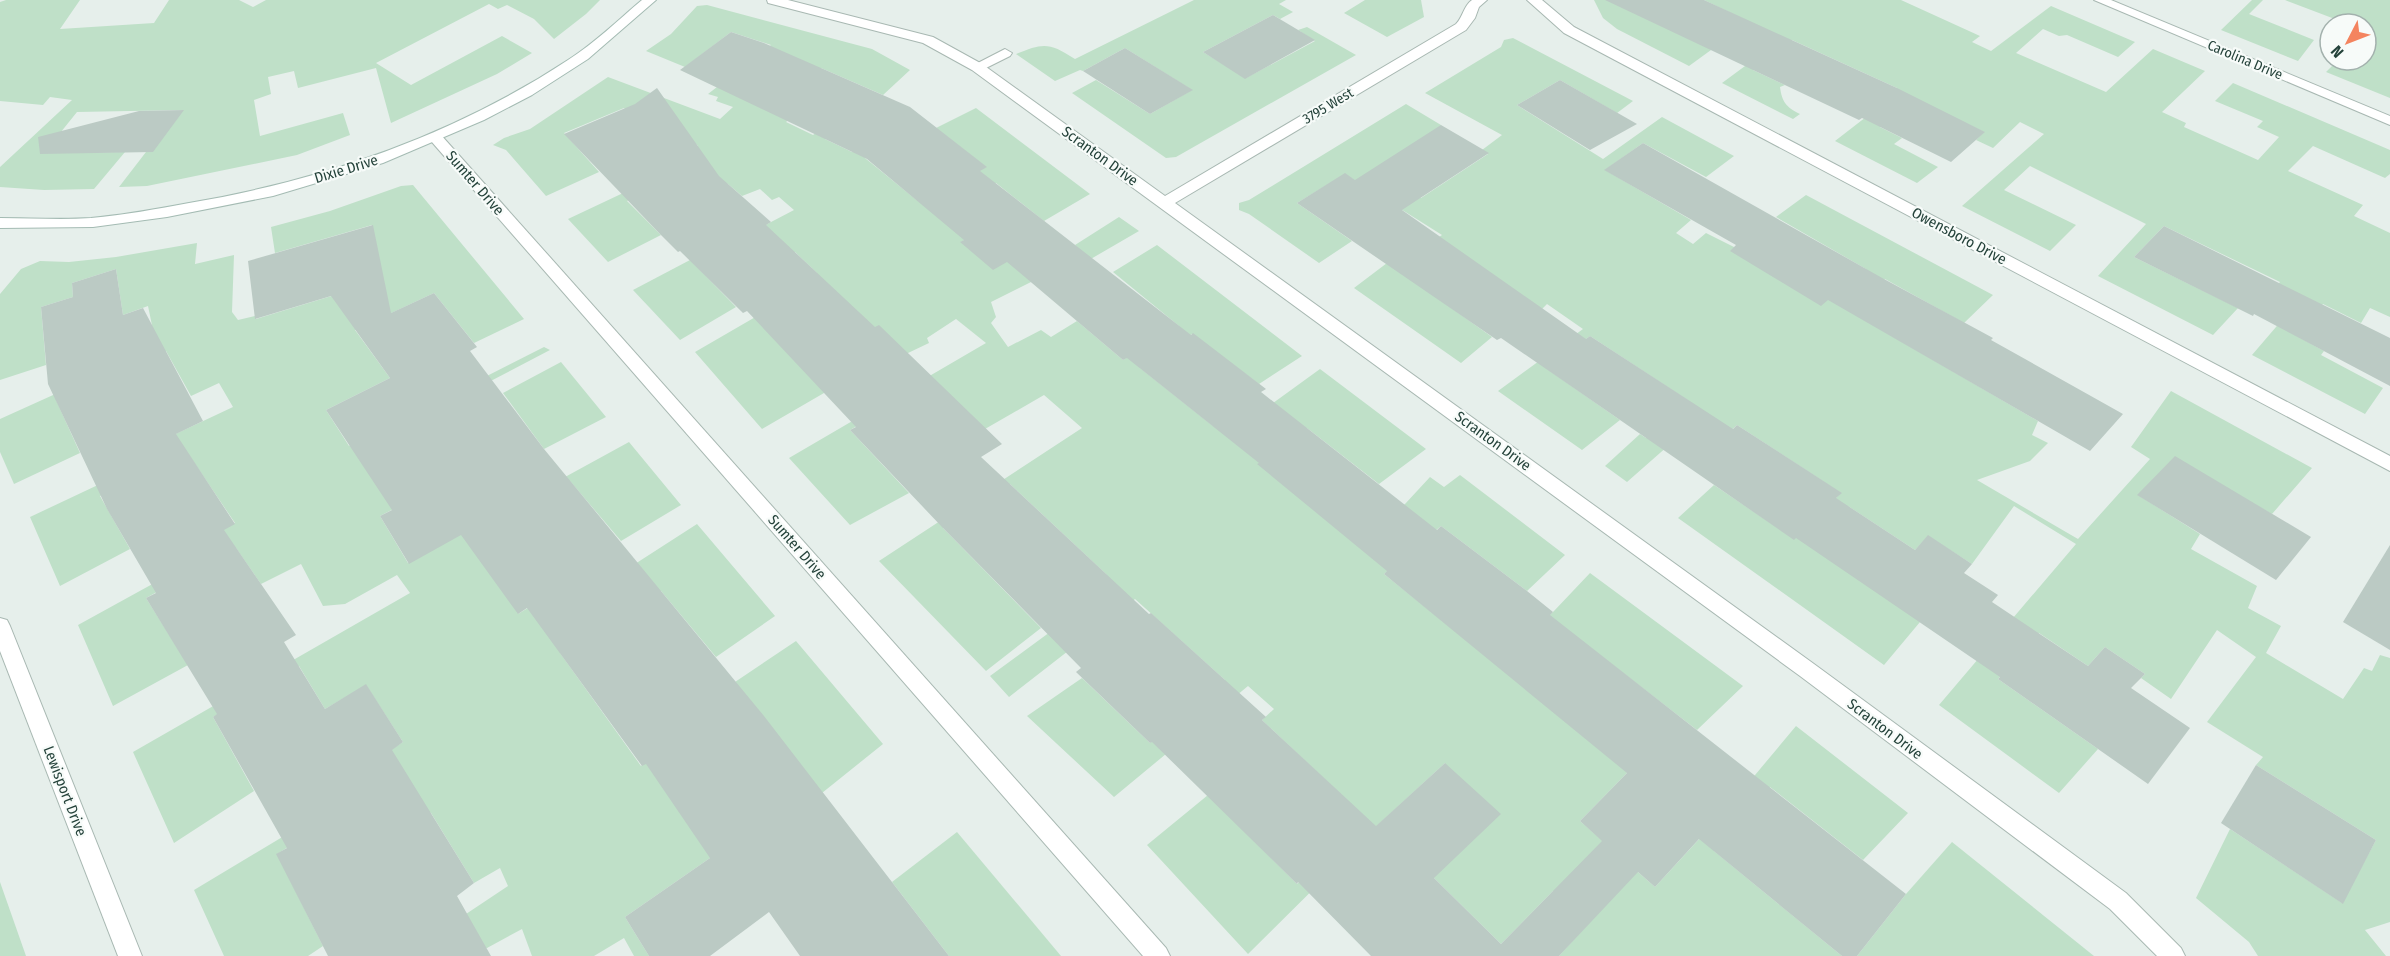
<svg xmlns="http://www.w3.org/2000/svg" width="2390" height="956" font-family="'Fira Sans Condensed',sans-serif">
  <style>
    .green { fill: #bfe0c8 }
    .building { fill: #bbcac4 }
    .lines { fill: none; stroke-linecap: round; stroke-linejoin: round }
    .lane-casing { stroke: #a8b8b2; stroke-width: 2 }
    .street-casing { stroke: #a8b8b2; stroke-width: 2 }
    .secondary-casing { stroke: #a4bbb3; stroke-width: 2 }
    .lane { fill: #fff; fill-rule: evenodd }
    .street { fill: #fff; fill-rule: evenodd }
    .secondary { fill: #fff; fill-rule: evenodd }
    .labels { text-anchor: middle; dominant-baseline: central; stroke-width: 4.5; stroke-linejoin: round; paint-order: stroke }
    .far-street-label { font-size: 14px; fill: #24423a; stroke: #f7fbf9 }
    .street-label { font-size: 15px; fill: #24423a; stroke: #f7fbf9 }
  </style>
  <rect width="100%" height="100%" fill="#e6efeb"/>
  <g class="green">
    <path d="M6 0H80L60 29 154 23 169 0H239L253 7 266 0H600L586 14 554 39 534 19 507 5 498 9 489 4 376 63 411 85 502 36 532 53 497 74 391 123 376 68 298 88 294 71 268 77 271 94 254 100 260 136 343 113 350 135 297 155 147 186 119 187 146 152 183 110 77 112 44 153 125 152 94 189 44 190 0 187V167L72 100 50 97 43 105 0 101V2Z"/>
    <path d="M1194 0H1286L1279 4 1293 12 1280 19 1273 15 1203 52 1246 78 1315 41 1298 30 1307 27 1356 55 1176 157 1166 158 1072 93 1096 80 1150 114 1192 90 1125 48 1083 71 1080 70 1055 81 1016 54C1043 43 1049 42 1075 59Z"/>
    <path d="M1365 0H1421L1424 17 1387 37 1344 13Z"/>
    <path d="M1594 0H1674L1711 50 1689 66 1617 29 1603 18Z"/>
    <path d="M1704 0H1901L1980 36 1972 42 1991 51 2051 6 2135 42 2118 57 2067 35 2059 36 2043 29 2016 53 2106 92 2153 49 2205 71 2162 112 2186 123 2184 127 2258 160 2279 137 2257 127 2263 121 2215 101 2233 83 2390 150V174L2385 178 2313 146 2288 171 2363 205 2354 216 2390 233V317L2370 308 2361 323 2323 304 2293 334 2324 351 2321 355 2383 388 2365 414 2252 355 2301 298 2277 286 2280 282 2164 226 2134 257 2238 308 2213 335 2098 276 2146 224 2030 166 2004 190 2076 225 2050 251 1962 206 2044 134 2020 122 1993 148 1976 140 1984 132 1957 119 1880 127 1902 138 1894 144 1938 167 1917 183 1835 141 1897 93V88L1792 40 1753 70 1785 85 1780 87C1782 102 1786 107 1800 114L1793 119 1722 83 1783 38Z"/>
    <path d="M2252 0H2263L2249 14 2314 40 2298 61 2221 30Z"/>
    <path d="M2285 0H2390V98L2326 72 2338 60H2366V24H2348Z"/>
    <path d="M707 5 872 49 910 70 883 95 821 68 800 110 786 122 813 135 828 124 825 139 852 152 861 145 865 158 919 202 986 167 936 128 976 108 1090 194 1044 221 996 183 948 208 976 233 961 242 1013 259 1078 248 1075 245 1119 217 1139 231 1046 285 1039 278 991 302 996 317 991 323 1008 347 1041 330 1051 337 1077 321 1123 360 1179 326 1113 272 1157 245 1302 356 1259 384 1192 334 1140 368 1213 426 1233 432 1320 369 1426 449 1379 484 1307 428 1355 544 1405 504 1430 477 1444 487 1460 475 1565 555 1527 591 1441 526 1384 574 1496 664 1554 611 1590 573 1743 686 1697 730 1583 642 1627 773 1580 821 1655 887 1725 811 1796 726 1908 813 1863 860 1770 787 1714 851 1842 956H1559L1588 924 1553 891 1501 944 1434 878 1445 763 1381 822 1248 954 1147 845 1208 795 1297 884 1366 818 1262 720 1274 709 1248 686 1114 797 1027 716 1082 678 1150 743 1225 680 1135 599 1009 697 990 676 1114 585 1106 574 1010 484 943 528 1041 628 986 671 879 561 1082 428 1044 395 985 429 918 390 850 430 909 493 850 525 789 458 986 343 956 319 927 338 929 343 824 393 762 429 695 352 790 297 817 273 795 252 780 260 752 232 794 210 779 197 772 200 760 189 742 196 728 184 686 173 627 201 661 235 608 262 568 219 674 169 698 146 668 116 643 126 624 108 564 133 599 172 546 196 506 150 493 145 504 138 530 129 608 77 720 119 733 107 716 101 718 97 708 94 771 45 731 32 685 67 646 51 671 34 697 6Z"/>
    <path d="M1513 38 1633 101 1617 113 1560 80 1517 105 1603 159 1662 117 1734 156 1706 177 1643 143 1605 170 1691 220 1676 233 1693 244 1706 233 1734 247 1866 269 1776 217 1806 195 1993 295 1964 323 1885 279 1849 311 2038 421 2032 435 2048 443 2030 461 1977 480 2078 539 2150 459 2131 447 2171 391 2312 468 2272 514 2173 459 2138 495 2200 534 2191 549 2257 586 2248 608 2281 626 2266 653 2343 699 2364 668 2372 671 2380 655 2390 658V922L2365 930 2386 956H2258L2249 942 2196 898 2230 829 2342 903 2376 840 2256 765 2263 757 2207 722 2256 657 2217 630 2171 699 2141 678 2145 674 2105 647 2088 666 2039 633 1998 679 2098 749 2059 793 1939 705 2076 544 2014 506 1972 564 1928 536 1915 550 1848 506 1920 622 1884 665 1678 518 1714 485 1794 539 1841 493 1737 425 1728 433 1702 416 1627 482 1605 466 1640 434 1646 438 1689 401 1590 336 1547 369 1620 420 1582 450 1498 391 1583 329 1547 304 1542 309 1426 290 1492 337 1461 363 1354 288 1387 263 1394 268 1442 235 1345 174 1297 203 1352 241 1319 263 1249 214 1239 210V203L1249 200 1406 104 1441 125 1412 193 1421 198 1488 154 1482 150 1502 135 1425 93 1501 47 1504 40Z"/>
    <path d="M413 185 524 319 474 343 434 293 355 330 390 378 326 410 349 446 544 347 550 350 483 385 447 481 380 516 408 563 629 442 681 505 621 541 570 481 518 614 549 595 562 611 697 524 775 616 716 657 661 591 560 653 641 766 745 696 735 682 796 641 883 744 822 793 710 858 625 917 649 956H634L624 938 594 956H532L522 929 487 948 403 956 508 886 500 868 474 883 431 813 380 789 277 854 323 946 308 956H224L194 890 304 824 296 810 403 742 366 685 325 709 299 666 213 717 254 791 174 843 133 752 410 593 397 575 345 604 323 606 301 564 261 584 236 548 146 598 188 665 113 706 78 625 187 565 180 553 235 523 187 452 100 496 130 549 60 586 30 517 170 451 167 438 233 407 219 383 191 396 166 351 56 400 80 453 14 484 0 452V419L104 372 154 335 148 306 123 315 116 269 72 283 73 297 41 307 46 365 0 380V294L21 269 40 261 69 262 116 257 197 243 195 264 234 255 232 312 238 320 255 316 256 319 338 294 372 225 275 253 271 227 330 211 401 186Z"/>
    <path d="M690 260 736 307 680 340 633 290Z"/>
    <path d="M561 362 606 417 544 449 503 393Z"/>
    <path d="M957 832 1061 956H949L892 882Z"/>
    <path d="M1952 842 2094 956H1857L1906 894Z"/>
    <path d="M0 882 26 956H0Z"/>
  </g>
  <g class="building">
    <path d="M1605 0H1704L1897 88 1985 132 1951 162 1862 118 1859 120Z"/>
    <path d="M1273 15 1315 40 1245 79 1203 52Z"/>
    <path d="M731 32 764 43 910 107 987 167 980 171 1191 335 1193 333 1266 389 1261 392 1437 530 1441 526 1527 591 1553 612 1550 615 1906 894 1857 956H1842L1699 839 1655 887 1638 872 1559 956H1371L1298 882 1297 884 1152 742 1150 743 1076 672 1081 668 942 527 850 430 856 427 747 311 743 313 680 251 678 252 661 235 564 134 635 104 657 88 719 176 771 222 766 225 875 327 879 325 1002 444 981 457 1149 614 1151 613 1266 717 1262 720 1376 826 1445 763 1501 814 1434 878 1501 944 1602 841 1580 821 1627 773 1384 574 1387 571 1257 464 1259 463 1127 358 1123 360 1007 262 993 270 960 242 964 240 867 159 680 70Z"/>
    <path d="M1125 48 1193 90 1150 114 1083 71Z"/>
    <path d="M1560 80 1637 124 1590 150 1517 105Z"/>
    <path d="M184 110 153 152 40 154 38 137 139 111Z"/>
    <path d="M1441 125 1489 153 1402 210 1586 339 1590 336 1733 429 1737 425 1842 493 1836 498 1915 550 1928 535 1972 564 1964 573 1998 595 1992 602 2088 666 2105 647 2145 674 2131 688 2190 728 2148 784 1998 679 2000 677 1796 538 1794 540 1501 338 1497 340 1297 203 1345 173 1355 180Z"/>
    <path d="M1643 143 1884 279 1993 338 1991 340 2123 414 2090 451 1828 300 1821 306 1730 251 1736 245 1604 170Z"/>
    <path d="M373 225 391 313 434 293 477 347 470 351 544 449 764 716 949 956H800L769 912 710 956H649L625 917 710 858 646 764 642 766 527 608 518 614 461 535 409 564 380 516 392 510 326 410 390 378 331 296 255 319 248 261Z"/>
    <path d="M2164 226 2390 338V386L2254 314 2253 316 2134 257Z"/>
    <path d="M116 269 123 315 143 308 203 421 176 434 235 524 224 530 296 635 284 642 325 709 366 684 403 742 392 750 474 883 457 896 491 956H328L276 854 287 848 213 717 217 714 146 598 156 593 107 509 48 384 41 307 73 297 72 283Z"/>
    <path d="M2175 456 2311 537 2276 580 2137 495Z"/>
    <path d="M2390 545V650L2343 622Z"/>
    <path d="M2256 765 2376 840 2343 904 2221 823Z"/>
  </g>
  <g class="lines">
    <defs>
      <path id="lane" d="M1005 49 1012 53 1010 56 982 70 977 71 970 67Z"/>
      <g id="street">
        <path d="M767 0H788L933 37 982 64 1165 196 1456 24C1463 17 1464 5 1472 0H1487L1479 7 1475 18 1466 30 1175 203 1814 664 2126 893 2181 948 2185 956H2157L2110 909 1800 676 972 70 923 43 768 3Z"/>
        <path d="M1527 0H1542L1574 27 2390 456V471L1564 33Z"/>
        <path d="M2094 0H2111L2390 116V125Z"/>
        <path d="M436 134 441 135 1166 948 1170 956H1143L431 141 429 138Z"/>
        <path d="M0 618 7 620 10 626 142 956H118L0 651Z"/>
      </g>
      <path id="secondary" d="M642 0H656L588 59 532 95 484 120 383 163 273 196 167 217 93 227 0 228V218C30 218 61 220 91 218 124 215 157 209 189 203 324 180 454 135 568 60 595 43 618 20 642 0Z"/>
    </defs>
    <use href="#lane" class="lane-casing"/>
    <use href="#street" class="street-casing"/>
    <use href="#secondary" class="secondary-casing"/>
    <use href="#lane" class="lane"/>
    <use href="#street" class="street"/>
    <use href="#secondary" class="secondary"/>
  </g>
  <g class="labels">
    <g class="far-street-label">
      <text transform="translate(2245 60) rotate(23)">Carolina Drive</text>
      <text transform="translate(1328 106) rotate(-31)">3795 West</text>
    </g>
    <g class="street-label">
      <text transform="translate(1100 156) rotate(36)">Scranton Drive</text>
      <text transform="translate(346 169) rotate(-17)">Dixie Drive</text>
      <text transform="translate(475 183) rotate(49)">Sumter Drive</text>
      <text transform="translate(1959 236) rotate(28)">Owensboro Drive</text>
      <text transform="translate(1493 441) rotate(36)">Scranton Drive</text>
      <text transform="translate(797 547) rotate(49)">Sumter Drive</text>
      <text transform="translate(1885 729) rotate(37)">Scranton Drive</text>
      <text transform="translate(65 791) rotate(69)">Lewisport Drive</text>
    </g>
  </g>
  <g transform="translate(2348 42) rotate(228)"><circle r="28" fill="#f7fbf9" stroke="#a3b1ad" stroke-width="1.5"/>
  <path d="M0-4.5L10 22L0 15L-10 22Z" fill="#f4845f"/>
  <text y="-9" font-size="16" font-weight="bold" text-anchor="middle" fill="#24423a">N</text>
  </g>
</svg>
